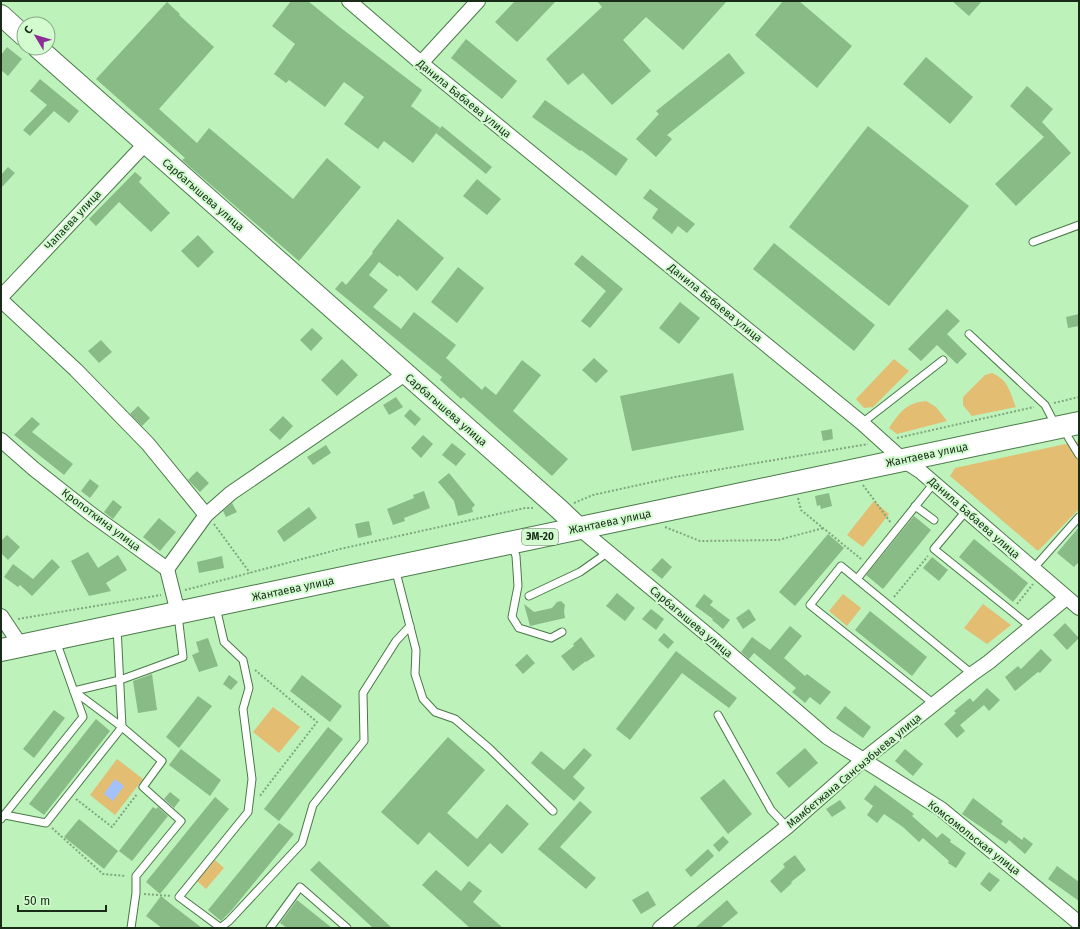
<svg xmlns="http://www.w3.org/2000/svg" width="1080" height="929" font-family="'Fira Sans',sans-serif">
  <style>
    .green { fill: #e3bd72 }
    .water { fill: #a3c1fd }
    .building { fill: #89bb86 }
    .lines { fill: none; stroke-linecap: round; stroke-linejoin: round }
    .lane-casing { stroke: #497947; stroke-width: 9 }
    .street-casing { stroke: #497947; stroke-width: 16 }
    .secondary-casing { stroke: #497947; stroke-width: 22 }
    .primary-casing { stroke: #497947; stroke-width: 24 }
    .path { stroke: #7ea77d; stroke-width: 2; stroke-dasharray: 2 2; stroke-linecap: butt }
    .lane { stroke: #fff; stroke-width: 7 }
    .street { stroke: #fff; stroke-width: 14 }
    .secondary { stroke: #fff; stroke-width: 20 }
    .primary { stroke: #fff; stroke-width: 22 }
    .labels { text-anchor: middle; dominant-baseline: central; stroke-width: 4; stroke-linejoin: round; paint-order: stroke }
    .shield { fill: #d2fcd0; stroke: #506a4e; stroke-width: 1 }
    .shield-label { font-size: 10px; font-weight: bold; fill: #182c17 }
    .street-label { font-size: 11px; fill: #182c17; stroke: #d2fcd0 }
  </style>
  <rect width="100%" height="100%" fill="#bdf2bb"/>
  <g class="green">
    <path d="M894 359 909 371 873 407 864 408 856 399Z"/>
    <path d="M992 373C1009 381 1009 390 1016 407L972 416 963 405V397L985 375Z"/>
    <path d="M926 401 936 407 947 421 897 434 889 428C900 412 906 403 926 401Z"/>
    <path d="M1079 441V509L1038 551 950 476 955 468Z"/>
    <path d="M874 501 889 514 863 547 847 535Z"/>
    <path d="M843 594 861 608 847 626 829 611Z"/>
    <path d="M983 604 1011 625 987 644 964 628Z"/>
    <path d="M273 707 300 727 279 753 253 732Z"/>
    <path d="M117 759 143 779 115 815 90 795Z"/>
    <path d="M215 860 224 868 206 889 197 881Z"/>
  </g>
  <path class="water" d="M115 779 124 786 113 801 104 794Z"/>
  <g class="building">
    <path d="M291 1H308L341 28 422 90 411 106 440 128 413 163 384 141 378 149 344 124 364 97 344 82 325 107 289 80 286 83 274 74 295 44 272 26Z"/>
    <path d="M515 1H556L517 42 495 22Z"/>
    <path d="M597 1H727L683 50 646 17 623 40 651 71 612 105 583 73 568 85 546 59 602 7Z"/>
    <path d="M783 1H799L852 46 817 88 755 35Z"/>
    <path d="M952 1H982L969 16Z"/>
    <path d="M167 2 180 14 179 15 214 47 159 109 197 143 209 128 293 199 327 158 361 187 299 261 182 160 185 158 96 79Z"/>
    <path d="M466 39 517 81 502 99 451 58Z"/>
    <path d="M7 47 22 59 8 76 1 70V55Z"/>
    <path d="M729 53 745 73 667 135 672 139 656 157 636 139 659 114 656 111Z"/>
    <path d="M926 57 973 97 950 124 903 84Z"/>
    <path d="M40 79 79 111 69 123 54 111 30 136 23 130 47 105 30 91Z"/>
    <path d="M1027 86 1053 109 1042 122 1071 153 1016 206 995 184 1044 137 1010 106Z"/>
    <path d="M545 100 628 159 616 176 581 150 580 151 532 117Z"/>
    <path d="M442 126 492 167 486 174 436 133Z"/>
    <path d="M868 126 969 206 889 306 789 227Z"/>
    <path d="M8 167 15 173 1 188V175Z"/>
    <path d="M135 172 142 178 139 182 170 213 151 232 119 202 96 226 89 219Z"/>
    <path d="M477 179 501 199 487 215 463 196Z"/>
    <path d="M650 189 695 224 687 233 678 226 672 234 652 218 658 209 643 198Z"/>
    <path d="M398 219 444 258 417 291 399 275 398 277 379 262 369 275 388 290 373 307 401 329 414 312 456 345 446 358 482 390 485 386 496 395 522 360 541 375 513 411 568 459 552 476 463 397 461 399 440 380 442 377 335 289 342 281 346 285 373 253 372 252Z"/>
    <path d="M198 235 214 252 198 268 181 251Z"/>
    <path d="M774 243 875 325 854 351 753 269Z"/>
    <path d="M582 255 623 289 590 328 581 321 606 291 574 264Z"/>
    <path d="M458 267 484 288 457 323 431 302Z"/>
    <path d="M680 302 700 318 679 344 659 328Z"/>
    <path d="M947 309 960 321 947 334 967 354 957 364 937 345 921 361 908 349Z"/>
    <path d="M1079 314V326L1068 328 1066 317Z"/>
    <path d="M312 328 323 338 311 351 300 340Z"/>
    <path d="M101 340 112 352 99 363 88 351Z"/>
    <path d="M594 358 608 371 596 383 582 370Z"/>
    <path d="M342 359 358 375 337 396 321 380Z"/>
    <path d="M733 373 744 430 632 451 620 396Z"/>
    <path d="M396 397 403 407 389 415 383 405Z"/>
    <path d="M138 406 150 418 142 426 130 414Z"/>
    <path d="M410 409 421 419 415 426 404 416Z"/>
    <path d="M283 416 293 426 280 440 269 430Z"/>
    <path d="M32 417 40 424 32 432 73 464 64 475 14 435Z"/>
    <path d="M832 429 833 439 823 441 821 431Z"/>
    <path d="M423 435 433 444 421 458 411 448Z"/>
    <path d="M452 443 466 454 456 466 442 455Z"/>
    <path d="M326 445 331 453 313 465 307 457Z"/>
    <path d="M197 471 209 483 200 492 188 480Z"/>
    <path d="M449 473 475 505 472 508 473 512 458 516 454 501 438 482Z"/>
    <path d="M90 479 99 486 90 498 81 491Z"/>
    <path d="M424 491 430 508 404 518 405 521 393 525 387 509 414 498 413 495Z"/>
    <path d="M829 493 832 506 821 509 820 505 817 506 815 496Z"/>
    <path d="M113 500 122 507 113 519 104 512Z"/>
    <path d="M232 503 237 512 226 517 223 511Z"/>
    <path d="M309 507 317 518 284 542 277 531Z"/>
    <path d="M914 516 931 530 883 589 866 575Z"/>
    <path d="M159 518 176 532 160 551 143 537Z"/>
    <path d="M369 521 372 535 358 538 355 524Z"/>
    <path d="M1079 527V562L1074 567 1057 553Z"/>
    <path d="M828 534 844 548 795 606 779 592Z"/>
    <path d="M7 535 20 547 8 560 1 553V541Z"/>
    <path d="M974 539 1028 583 1013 602 959 557Z"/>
    <path d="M88 552 98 568 118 555 127 570 106 583 111 591 89 596 71 561Z"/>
    <path d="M222 556 224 568 199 573 197 562Z"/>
    <path d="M932 557 948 570 939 581 923 568Z"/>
    <path d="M662 558 672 567 662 579 651 570Z"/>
    <path d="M52 559 60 567 32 596 20 585 18 587 4 577 13 564 33 579Z"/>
    <path d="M617 593 635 608 625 621 606 606Z"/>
    <path d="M704 594 713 601 710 605 730 620 723 629 712 620 713 619 695 606Z"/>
    <path d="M561 601 565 605 564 611 565 618 530 626 524 604 534 612 552 608 557 602Z"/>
    <path d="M651 609 664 619 656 630 642 619Z"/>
    <path d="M749 609 756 620 743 629 736 618Z"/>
    <path d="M870 611 927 657 912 676 855 630Z"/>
    <path d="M1065 623 1079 638 1067 650 1053 635Z"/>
    <path d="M790 626 802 636 784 658 805 676 807 674 831 692 820 705 810 697 805 703 792 692 796 688 754 653 749 659 741 652 752 637 770 650Z"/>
    <path d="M664 633 674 642 668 649 658 640Z"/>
    <path d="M581 637 595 656 586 662V661L573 671 561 656 574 646 573 644Z"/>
    <path d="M208 638 218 666 199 672 192 655 199 652 196 642Z"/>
    <path d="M1041 649 1052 660 1040 673 1038 672 1015 691 1005 677 1018 666 1021 669Z"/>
    <path d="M676 651 737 698 729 708 682 673 630 740 616 729Z"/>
    <path d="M527 654 535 663 523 674 515 665Z"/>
    <path d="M152 674 157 710 138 713 133 681Z"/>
    <path d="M229 675 238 682 231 690 223 684Z"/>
    <path d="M302 675 342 706 330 722 290 691Z"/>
    <path d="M987 688 1000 700 989 711 984 705 960 725 965 731 957 738 944 724 956 713 954 711 970 698 973 702Z"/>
    <path d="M198 696 212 706 179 748 166 737Z"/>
    <path d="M845 706 871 727 863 738 836 718Z"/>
    <path d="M54 710 65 718 34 758 23 749Z"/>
    <path d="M96 719 110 731 44 815 29 804Z"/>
    <path d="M328 727 343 739 279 821 264 809Z"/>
    <path d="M448 737 485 770 447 813 477 839 507 804 529 824 502 854 490 843 468 867 429 832 418 845 381 812Z"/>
    <path d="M584 748 592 755 573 777 585 788 574 801 531 763 541 751 564 770Z"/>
    <path d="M805 748 818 763 789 788 776 773Z"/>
    <path d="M181 749 221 780 210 796 169 765Z"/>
    <path d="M905 749 923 764 913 776 895 761Z"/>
    <path d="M724 779 752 814 728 834 700 798Z"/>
    <path d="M875 785 914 814 912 816 937 838 942 833 951 840 950 842 966 853 956 868 948 863 949 861 923 838 919 842 903 827 884 814 877 823 867 815 873 806 864 799Z"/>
    <path d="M170 792 180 800 174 808 164 799Z"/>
    <path d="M215 797 229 809 160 894 146 882Z"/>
    <path d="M973 798 1003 821 1001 824 1022 840 1024 837 1033 844 1025 854 1009 840 1006 844 962 814Z"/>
    <path d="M840 800 846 808 832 817 826 809Z"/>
    <path d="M580 801 592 812 560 847 596 878 586 889 538 849Z"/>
    <path d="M153 807 156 809 158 807 168 816 132 861 119 851Z"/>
    <path d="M79 819 118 851 104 869 64 837Z"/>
    <path d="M279 823 294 834 231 911 221 921 208 910Z"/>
    <path d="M723 836 729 842 719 852 713 845Z"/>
    <path d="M708 849 714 856 691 877 685 870Z"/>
    <path d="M795 855 806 870 791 882 792 883 781 893 770 881 785 867 783 864Z"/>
    <path d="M319 861 392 928H373L310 870Z"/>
    <path d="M1057 866 1079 882V901L1048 879Z"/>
    <path d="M436 870 461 891 469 881 482 891 473 902 503 928H470L422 885Z"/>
    <path d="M989 872 1000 880 990 892 980 884Z"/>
    <path d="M648 891 656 905 641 914 632 900Z"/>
    <path d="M161 896 176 908 202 928H162L146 916Z"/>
    <path d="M297 900 332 928H287L280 923Z"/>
    <path d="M727 900 738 913 720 928H695Z"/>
  </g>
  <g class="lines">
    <defs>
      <g id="lane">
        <path d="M1033 242 1079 225"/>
        <path d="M969 334 1045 405 1056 426"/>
        <path d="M862 423 943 360"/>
        <path d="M1069 428 1068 437 1079 455"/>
        <path d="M915 506 934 520"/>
        <path d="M966 511 934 549 1031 627"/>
        <path d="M512 545 516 556 518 586 512 617 519 628 551 638 562 632"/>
        <path d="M395 568 416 650 415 674 423 699 435 712 455 719 490 749 553 811"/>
        <path d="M1033 569 1079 517"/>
        <path d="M857 579 934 483"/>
        <path d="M529 596 580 572 607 553"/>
        <path d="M216 607 224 642 243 660 249 688 243 709 252 779 248 812 179 897 221 928"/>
        <path d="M117 627 122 727 162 761 143 787 181 821 136 876V893L131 928"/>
        <path d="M74 691 120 680 183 657 178 615"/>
        <path d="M934 704 810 605 841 566 972 674"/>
        <path d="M718 715 771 810 787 827"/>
        <path d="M5 815 46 823 122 727 74 691"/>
        <path d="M1 819 83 717 56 641"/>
        <path d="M220 928 229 921 302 843 313 805 364 741 363 693 396 641 410 626"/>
        <path d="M270 928 300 887 347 928"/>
      </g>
      <g id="street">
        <path d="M349 1 421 63 862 423 903 460 920 471 1079 608"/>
        <path d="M421 63 478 1"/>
        <path d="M1 297 145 144"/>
        <path d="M1 300 76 370 148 444 206 515"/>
        <path d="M1 440 34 469 91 514 167 569 178 613"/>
        <path d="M579 528 715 641 827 737 941 809 1079 923"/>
        <path d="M167 569 206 515 231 493 405 374"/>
        <path d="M1 616 21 646"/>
        <path d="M660 928 787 827 863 760 972 674 989 662 1066 598"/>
      </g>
      <g id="secondary">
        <path d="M1 15 24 36"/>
        <path d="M38 48 559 509 579 528"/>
      </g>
      <path id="primary" d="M1 650 1079 423"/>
    </defs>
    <use href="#lane" class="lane-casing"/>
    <use href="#street" class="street-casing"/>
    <use href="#secondary" class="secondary-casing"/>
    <use href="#primary" class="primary-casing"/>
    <g class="path">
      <path d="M1054 403 1079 397"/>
      <path d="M897 438 1034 407"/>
      <path d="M863 485 891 523"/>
      <path d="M798 498 801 510 861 559"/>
      <path d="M574 503 593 495 675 477 868 444"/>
      <path d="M214 524 250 573"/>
      <path d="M665 527 700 541 778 540 824 528"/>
      <path d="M185 590 340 549 525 508H533"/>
      <path d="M894 597 928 556"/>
      <path d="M1017 604 1033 584"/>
      <path d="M18 619 161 595"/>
      <path d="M255 670 317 722 259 797"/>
      <path d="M76 799 112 827 137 794"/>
      <path d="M52 828 103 874 126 876"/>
      <path d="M144 894 172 896"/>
    </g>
    <use href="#lane" class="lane"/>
    <use href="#street" class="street"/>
    <use href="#secondary" class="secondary"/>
    <use href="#primary" class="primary"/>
  </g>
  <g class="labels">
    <rect class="shield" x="522" y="529" width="36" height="16" rx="3"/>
    <g class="shield-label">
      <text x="540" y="537">ЭМ-20</text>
    </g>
    <g class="street-label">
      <text transform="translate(464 99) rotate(39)">Данила Бабаева улица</text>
      <text transform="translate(203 195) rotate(41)">Сарбагышева улица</text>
      <text transform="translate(73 220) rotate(-47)">Чапаева улица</text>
      <text transform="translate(715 303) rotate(39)">Данила Бабаева улица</text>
      <text transform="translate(446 410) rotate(41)">Сарбагышева улица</text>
      <text transform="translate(927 455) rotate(-12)">Жантаева улица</text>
      <text transform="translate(974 518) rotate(41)">Данила Бабаева улица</text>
      <text transform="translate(101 520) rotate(37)">Кропоткина улица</text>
      <text transform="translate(610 522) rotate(-12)">Жантаева улица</text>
      <text transform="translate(293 589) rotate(-12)">Жантаева улица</text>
      <text transform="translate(691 622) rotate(40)">Сарбагышева улица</text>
      <text transform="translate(854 771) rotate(-40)">Мамбетжана Сансызбыева улица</text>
      <text transform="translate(974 838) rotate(38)">Комсомольская улица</text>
    </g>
  </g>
  <rect width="1080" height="929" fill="none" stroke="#182c17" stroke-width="4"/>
  <g transform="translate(36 36) rotate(308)"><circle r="19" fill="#d2fcd0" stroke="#88a986"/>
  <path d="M0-3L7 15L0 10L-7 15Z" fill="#8d2e97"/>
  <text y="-6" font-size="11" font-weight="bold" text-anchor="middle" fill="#182c17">С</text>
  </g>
  <path d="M18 905v6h88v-6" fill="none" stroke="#182c17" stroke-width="2"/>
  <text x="24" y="905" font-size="12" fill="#182c17" stroke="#d2fcd0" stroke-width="3" paint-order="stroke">50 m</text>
</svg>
